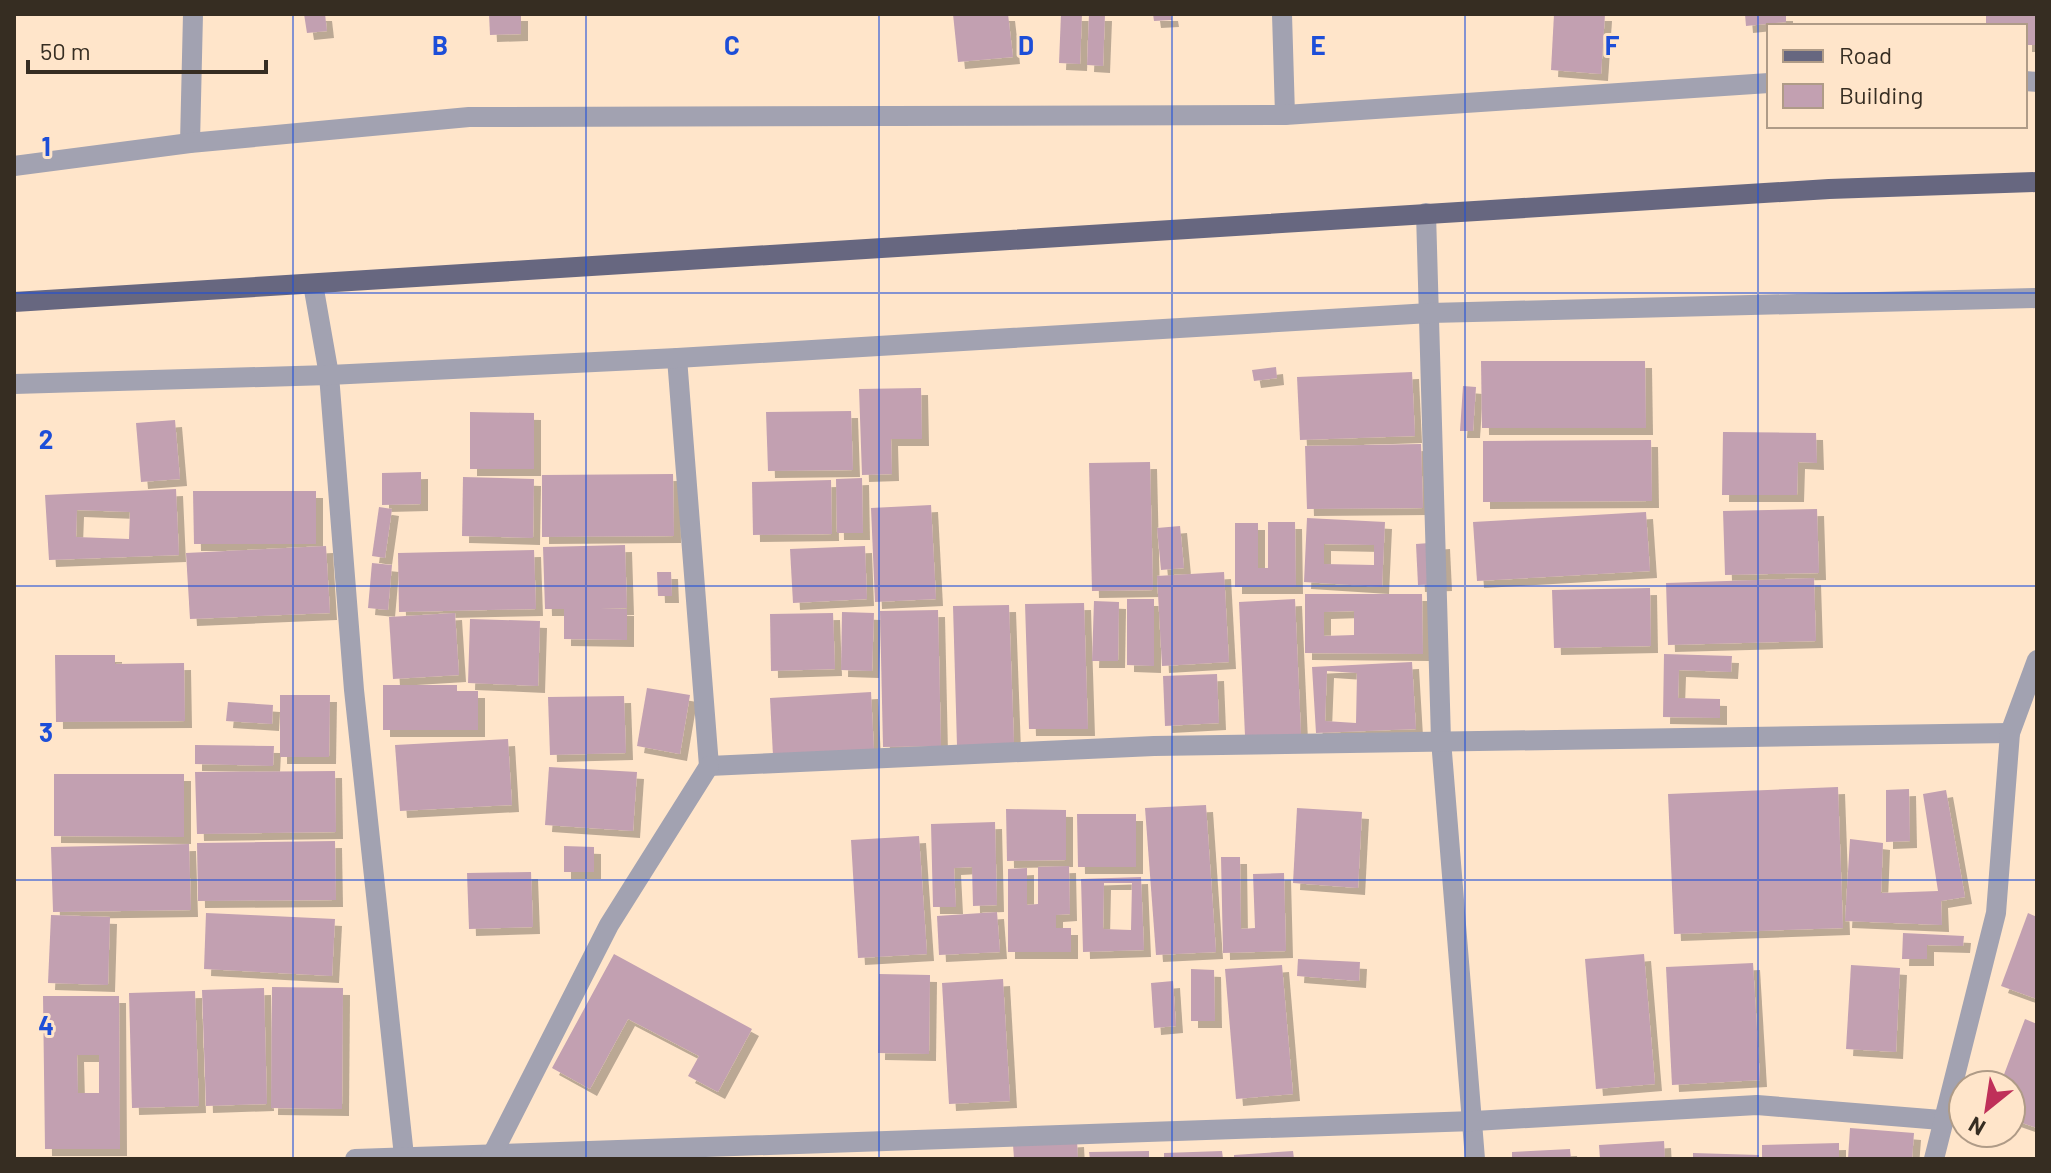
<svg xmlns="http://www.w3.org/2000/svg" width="2051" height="1173" font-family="Barlow,sans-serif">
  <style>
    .building { fill: #c2a0b1; fill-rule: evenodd; filter: url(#shadow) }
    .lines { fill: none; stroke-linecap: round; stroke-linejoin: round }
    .minor { stroke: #a2a2b1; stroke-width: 20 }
    .major { stroke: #676780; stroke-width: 20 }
    .grid { fill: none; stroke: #1d4ed8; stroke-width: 2; stroke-opacity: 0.55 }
    .grid-label { font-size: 26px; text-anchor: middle; font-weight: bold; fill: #1d4ed8; stroke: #ffe5ca; stroke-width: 6; stroke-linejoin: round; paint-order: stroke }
  </style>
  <defs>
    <filter id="shadow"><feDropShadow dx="7" dy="7" stdDeviation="0" flood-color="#0004"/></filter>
  </defs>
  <rect width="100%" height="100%" fill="#ffe5ca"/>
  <g class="building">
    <path d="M304 14H325L327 31 307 33Z"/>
    <path d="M489 14H521V34L490 35Z"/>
    <path d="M953 14H1008L1013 57 958 62Z"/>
    <path d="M1061 14H1082L1080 64 1059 63Z"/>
    <path d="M1089 14H1105L1103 66 1087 65Z"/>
    <path d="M1153 14H1171L1172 20 1154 21Z"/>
    <path d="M1554 14H1605L1601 74 1551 70Z"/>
    <path d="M1745 14H1786V22L1746 26Z"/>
    <path d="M1986 14H2037V45H2025V26H1986Z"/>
    <path d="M1481 361H1645L1646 428H1482Z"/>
    <path d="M1276 367 1277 378 1254 381 1252 370Z"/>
    <path d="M1412 372 1415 436 1300 440 1297 377Z"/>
    <path d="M1463 386 1476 387 1473 431H1460Z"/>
    <path d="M921 388 922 439H891L892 474 862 475 859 389Z"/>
    <path d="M851 411 853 470 768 471 766 412Z"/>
    <path d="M470 412 534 413V469H470Z"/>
    <path d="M175 420 180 479 141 482 136 423Z"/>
    <path d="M1723 432 1816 433 1817 463 1798 462 1797 495H1722Z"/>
    <path d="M1651 440 1652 501 1483 502V441Z"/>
    <path d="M1421 444 1423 508 1307 509 1305 446Z"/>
    <path d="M1150 462 1153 590 1092 591 1089 463Z"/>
    <path d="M421 472V504L382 505V473Z"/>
    <path d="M673 474 674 536 542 537V475Z"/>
    <path d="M463 477 534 479 533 538 462 536Z"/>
    <path d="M862 478 863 533H837L836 479Z"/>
    <path d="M831 480 832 534 753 535 752 482Z"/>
    <path d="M176 489 179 555 49 560 45 495ZM77 510 130 512 129 539 76 537Z"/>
    <path d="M193 491H316V544H194Z"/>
    <path d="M931 505 936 599 875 602 871 508Z"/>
    <path d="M379 507 392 509 385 558 372 556Z"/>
    <path d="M1817 509 1819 573 1725 575 1723 511Z"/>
    <path d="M1646 512 1650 571 1477 581 1473 522Z"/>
    <path d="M1307 518 1385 522 1382 587 1304 582ZM1324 544 1374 545V565L1324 564Z"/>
    <path d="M1268 522H1295L1296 587H1235V523H1258V568H1268Z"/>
    <path d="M1180 526 1184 568 1161 570 1157 528Z"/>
    <path d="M1443 542 1445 584 1418 585 1416 544Z"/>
    <path d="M625 545 627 608 600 609H627V640L564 639V609H545L543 547Z"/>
    <path d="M326 546 330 613 190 619 186 553Z"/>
    <path d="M865 546 867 599 793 603 790 549Z"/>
    <path d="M534 550 536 609 399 612 398 553Z"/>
    <path d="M372 563 392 565 388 610 368 608Z"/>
    <path d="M657 572H671L672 596H658Z"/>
    <path d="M1224 572 1229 662 1162 666 1157 576Z"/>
    <path d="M1814 578 1816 641 1668 645 1666 583Z"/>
    <path d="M1650 588 1651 646 1554 648 1552 590Z"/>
    <path d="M1305 594H1422L1423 654 1305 653ZM1354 611V635L1324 636V612Z"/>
    <path d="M1127 599H1154V666L1127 665Z"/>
    <path d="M1295 599 1301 734 1245 736 1239 602Z"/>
    <path d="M1094 601 1119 602 1118 661H1092Z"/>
    <path d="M1084 603 1088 729H1029L1025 604Z"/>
    <path d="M1009 605 1014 744 957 746 953 606Z"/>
    <path d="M938 610 941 746 883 747 880 611Z"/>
    <path d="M842 612 874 613 872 671 841 670Z"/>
    <path d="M455 613 459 675 393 679 389 617Z"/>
    <path d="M833 613 835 669 771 671 770 614Z"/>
    <path d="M470 619 540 621 538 686 468 683Z"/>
    <path d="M1664 654 1732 656 1731 672 1679 670 1678 698 1720 699V718L1663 717Z"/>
    <path d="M55 655H115V664L184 663 185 721 56 722Z"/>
    <path d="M1412 662 1416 729 1316 733 1312 667ZM1327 671 1357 673 1356 723 1325 721Z"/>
    <path d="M1217 674 1219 723 1165 726 1163 676Z"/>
    <path d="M383 685H457V691H478V730H383Z"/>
    <path d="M647 688 690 695 680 754 637 746Z"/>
    <path d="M871 692 874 751 773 756 770 698Z"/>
    <path d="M280 695H330L329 757H280Z"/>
    <path d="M624 696 626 753 550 755 548 697Z"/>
    <path d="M228 702 273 705 272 724 226 721Z"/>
    <path d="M508 739 512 805 400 811 395 745Z"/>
    <path d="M195 745 274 746 273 766 195 764Z"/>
    <path d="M549 767 637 772 633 831 545 825Z"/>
    <path d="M335 771 336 832 197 834 195 772Z"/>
    <path d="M54 774H184V837L54 836Z"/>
    <path d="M1838 787 1843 928 1674 934 1668 794Z"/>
    <path d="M1909 789 1910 841 1886 842V790Z"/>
    <path d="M1946 790 1965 897 1941 901 1942 925 1845 921 1850 839 1883 843 1881 893 1938 891 1923 794Z"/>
    <path d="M1206 805 1216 952 1156 955 1145 808Z"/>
    <path d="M1297 808 1362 812 1358 888 1293 883Z"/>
    <path d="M1006 809 1066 810V860L1007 861Z"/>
    <path d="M1077 814H1136V867H1078Z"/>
    <path d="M995 822 997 905 973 906 972 867 954 868 956 907H933L931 824Z"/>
    <path d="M919 836 927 954 858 958 851 840Z"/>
    <path d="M335 841 336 900 198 901 197 843Z"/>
    <path d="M189 844 191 910 53 912 51 847Z"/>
    <path d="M564 846 594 847V872H564Z"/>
    <path d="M1221 857H1240L1241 929 1255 928 1253 874 1284 873 1286 951 1223 953Z"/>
    <path d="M1069 866 1070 914 1056 915V928H1071V952H1008V869L1027 868V905L1038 904V867Z"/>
    <path d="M531 872 533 927 469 929 467 873Z"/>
    <path d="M1141 877 1144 950 1083 952 1081 879ZM1104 883H1132L1131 930 1103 929Z"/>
    <path d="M997 912 1000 952 939 955 937 916Z"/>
    <path d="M206 913 335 919 332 976 204 969Z"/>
    <path d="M2028 913 2037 917V999L2001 986Z"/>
    <path d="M51 915 110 917 108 985 48 983Z"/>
    <path d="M1903 933 1964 936 1963 946 1927 945V959H1902Z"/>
    <path d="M614 954 752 1029 718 1092 688 1076 699 1056 628 1019 590 1089 552 1068Z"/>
    <path d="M1644 954 1655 1084 1596 1089 1585 959Z"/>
    <path d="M1298 959 1360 962 1359 981 1297 976Z"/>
    <path d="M1753 963 1760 1080 1672 1085 1666 967Z"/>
    <path d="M1282 965 1293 1094 1236 1099 1225 969Z"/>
    <path d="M1851 965 1900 968 1896 1052 1846 1049Z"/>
    <path d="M1191 969 1214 970 1215 1021H1191Z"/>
    <path d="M879 974 930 975 929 1054 878 1053Z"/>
    <path d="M1003 979 1010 1101 949 1104 942 983Z"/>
    <path d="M1173 981 1176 1026 1154 1028 1151 983Z"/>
    <path d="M272 987 343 988 342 1109 271 1108Z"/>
    <path d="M264 988 267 1104 206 1106 202 990Z"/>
    <path d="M195 991 199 1106 132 1108 129 993Z"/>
    <path d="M43 996H119L120 1149H45ZM77 1055H99V1093H78Z"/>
    <path d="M2025 1019 2037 1024V1128L2011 1119V1085H2000Z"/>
    <path d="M1850 1128 1914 1133 1912 1159H1848Z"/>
    <path d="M1077 1140 1078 1159H1014L1013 1144Z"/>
    <path d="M1664 1141 1665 1159H1600L1599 1145Z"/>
    <path d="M1839 1143V1159H1762V1145Z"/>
    <path d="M1570 1149 1571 1159H1512V1152Z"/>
    <path d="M1149 1151V1159H1090L1089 1152Z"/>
    <path d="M1222 1151 1223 1159H1164V1153Z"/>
    <path d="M1293 1151 1294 1159H1234V1155Z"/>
    <path d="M1693 1153 1759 1155V1159H1693Z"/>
  </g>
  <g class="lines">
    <g class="minor">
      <path d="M1282 14 1285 115"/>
      <path d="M2025 81 2037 82"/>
      <path d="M190 143 193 14"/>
      <path d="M14 166 190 143 469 117 1285 115 1769 83"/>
      <path d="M1426 213 1441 740 1475 1159"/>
      <path d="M313 284 329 375 354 690 404 1156"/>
      <path d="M677 358 709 766 1154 746 2010 733"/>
      <path d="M14 384 329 375 677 358 1430 313 2037 298"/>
      <path d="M355 1159 1474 1121 1757 1105 1941 1120"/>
      <path d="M490 1159 609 925 709 766"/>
      <path d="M1934 1159 1996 913 2010 733 2037 660"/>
    </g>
    <path class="major" d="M14 302 1829 189 2037 182"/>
  </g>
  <path class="grid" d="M293 14V1159M586 14V1159M879 14V1159M1172 14V1159M1465 14V1159M1758 14V1159M14 293H2037M14 586H2037M14 880H2037"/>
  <g class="grid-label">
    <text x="440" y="55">B</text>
    <text x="732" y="55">C</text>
    <text x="1026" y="55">D</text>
    <text x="1318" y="55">E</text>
    <text x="1612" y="55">F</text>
    <text x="46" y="156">1</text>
    <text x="46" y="449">2</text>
    <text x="46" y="742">3</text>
    <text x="46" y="1035">4</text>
  </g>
  <rect width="2051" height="1173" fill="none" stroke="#362d22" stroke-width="32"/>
  <rect x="1767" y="24" width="260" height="104" fill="#ffe5ca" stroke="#af9b87" stroke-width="2"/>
  <rect x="1783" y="50" width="40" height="12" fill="#676780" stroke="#af9b87" stroke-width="2"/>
  <text x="1839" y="64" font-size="24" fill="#362d22">Road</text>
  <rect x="1783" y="84" width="40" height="24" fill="#c2a0b1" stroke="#af9b87" stroke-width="2"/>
  <text x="1839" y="104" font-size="24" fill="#362d22">Building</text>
  <g transform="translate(1987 1109) rotate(210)"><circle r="38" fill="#ffe5ca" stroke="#af9b87" stroke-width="2"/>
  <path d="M0-6L14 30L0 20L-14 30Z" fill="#bf3059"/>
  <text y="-12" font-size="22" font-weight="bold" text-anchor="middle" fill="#362d22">N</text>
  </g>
  <path d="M28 60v12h238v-12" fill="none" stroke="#362d22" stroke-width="4"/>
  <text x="40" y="60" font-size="24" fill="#362d22" stroke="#ffe5ca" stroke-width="6" paint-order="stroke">50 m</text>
</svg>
